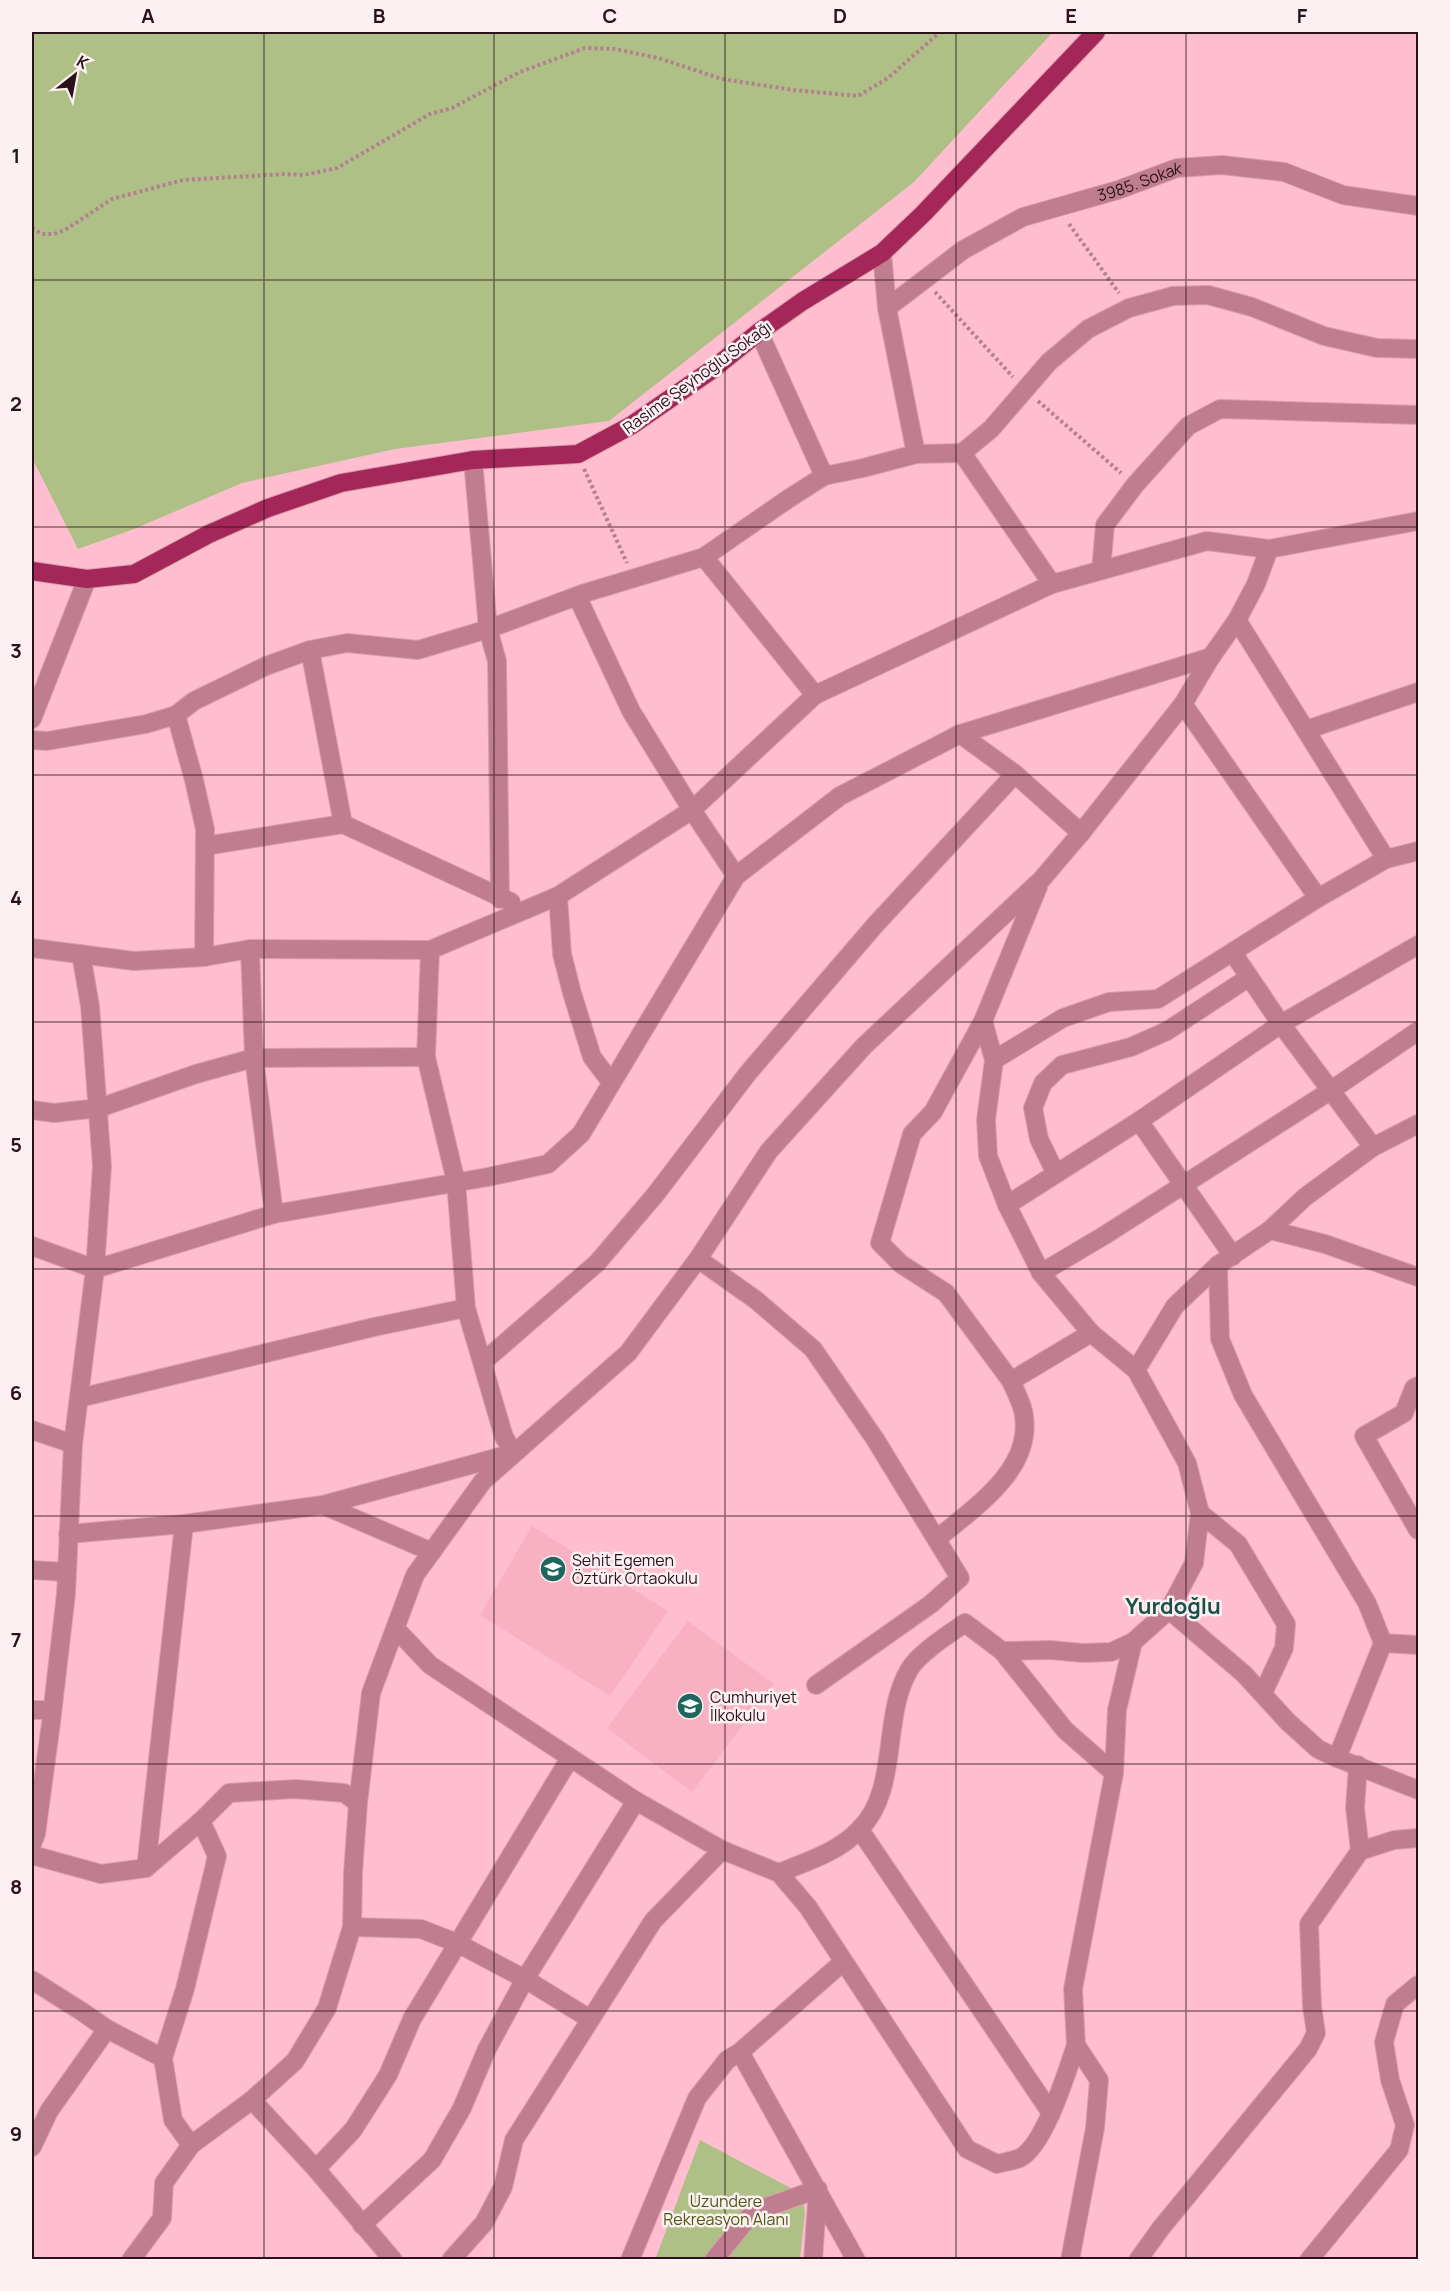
<svg xmlns="http://www.w3.org/2000/svg" width="1450" height="2291" font-family="Manrope,sans-serif">
  <style>
    .built { fill: #f8b0c3 }
    .green { fill: #aec085 }
    .lines { fill: none; stroke-linecap: round; stroke-linejoin: round }
    .minor-casing { stroke: #d89fae; stroke-width: 20 }
    .major-casing { stroke: #d89fae; stroke-width: 20 }
    .path { stroke: #b2808e; stroke-width: 4; stroke-dasharray: 3 3; stroke-linecap: butt }
    .minor { stroke: #c17d90; stroke-width: 18 }
    .major { stroke: #a52759; stroke-width: 18 }
    .grid { fill: none; stroke: #291219; stroke-width: 1.5; stroke-opacity: 0.55 }
    .labels { text-anchor: middle; dominant-baseline: central; stroke-width: 5; stroke-linejoin: round; paint-order: stroke }
    .street-label { font-size: 16px; fill: #291219; stroke: #fdf0f3 }
    .poi-label { font-size: 16px; fill: #291219; stroke: #fdf0f3; text-anchor: start }
    .park-label { font-size: 16px; fill: #4a5a0d; stroke: #fdf0f3 }
    .district-label { font-size: 22px; font-weight: bold; fill: #195149; stroke: #fdf0f3 }
    .neatline { fill: none; stroke: #291219; stroke-width: 2 }
    .grid-label { font-size: 20px; text-anchor: middle; font-weight: bold; fill: #291219 }
  </style>
  <rect width="100%" height="100%" fill="#ffbecf"/>
  <g class="built">
    <path d="M532 1526 668 1611 610 1696 480 1615Z"/>
    <path d="M688 1621 774 1684 692 1792 607 1728Z"/>
  </g>
  <g class="green">
    <path d="M32 32H1053L914 182 609 421 395 449 242 483 134 529 78 549 32 458Z"/>
    <path d="M700 2140 802 2194 805 2213 800 2259 655 2260Z"/>
  </g>
  <g class="lines">
    <defs>
      <g id="minor">
        <path d="M882 253 887 308 916 454"/>
        <path id="s1" d="M887 308 963 250 1023 217 1118 190 1177 168 1222 165 1284 172 1343 195 1418 206"/>
        <path d="M759 332 824 476"/>
        <path d="M962 453 1052 584"/>
        <path d="M473 460 488 629 497 661 500 899"/>
        <path d="M704 557 815 695"/>
        <path d="M1101 570 1105 525 1135 485 1188 426 1220 409 1418 415"/>
        <path d="M577 596 631 711 692 810 736 876"/>
        <path d="M1237 620 1386 859"/>
        <path d="M310 650 343 824"/>
        <path d="M1183 704 1318 898"/>
        <path d="M176 715 194 780 205 829 204 957"/>
        <path d="M32 719 87 579"/>
        <path d="M1306 730 1418 692"/>
        <path d="M960 734 1015 774 1081 833"/>
        <path d="M32 740 47 741 146 724 176 715 194 701 266 666 310 650 347 643 418 650 488 629 585 593 704 557 788 499 824 476 863 468 916 454 962 453 991 429 1049 362 1088 329 1129 308 1173 296 1208 295 1252 307 1324 336 1377 348 1418 349"/>
        <path d="M205 846 343 824 511 902"/>
        <path d="M1038 887 983 1021 994 1060 986 1120 988 1156 1007 1205 1041 1273 1091 1333 1136 1370 1187 1463 1200 1513 1194 1563 1169 1610 1133 1642 1117 1710 1114 1773 1073 1989 1076 2045 1099 2080 1095 2128 1070 2260"/>
        <path d="M558 896 562 954 572 993 592 1057 611 1082"/>
        <path d="M32 948 134 961 204 957 250 949 430 950 558 896 692 810 815 695 1052 584 1207 541 1269 549 1418 521"/>
        <path d="M250 949 254 1058 274 1214"/>
        <path d="M1233 953 1281 1024 1373 1147"/>
        <path d="M983 1021 933 1112 912 1134 880 1243 901 1264 946 1293 1011 1381"/>
        <path d="M994 1060 1063 1018 1109 1002 1158 999 1318 898 1386 859 1418 851"/>
        <path d="M32 1110 54 1113 99 1108 196 1074 254 1058 426 1057"/>
        <path d="M1139 1121 1233 1256"/>
        <path d="M1056 1174 1039 1139 1033 1108 1043 1083 1062 1065 1131 1047 1167 1031 1248 978"/>
        <path d="M1007 1205 1139 1121 1281 1024 1418 945"/>
        <path d="M1270 1230 1305 1197 1373 1147 1418 1124"/>
        <path d="M32 1246 95 1269 274 1214 488 1177 548 1164 581 1134 736 876 840 796 960 734 1211 657"/>
        <path d="M698 1259 756 1300 813 1349 875 1439 960 1578 931 1604 816 1685"/>
        <path d="M1218 1265 1220 1339 1243 1395 1367 1603 1383 1643 1418 1645"/>
        <path d="M1041 1273 1105 1235 1330 1091 1418 1031"/>
        <path d="M483 1362 597 1263 655 1195 748 1073 876 924 1015 774"/>
        <path d="M1136 1370 1175 1306 1218 1265 1270 1230 1325 1244 1418 1277"/>
        <path d="M1418 1386 1414 1388 1404 1413 1364 1436 1418 1530"/>
        <path d="M79 1398 374 1327 466 1308"/>
        <path d="M32 1430 73 1444"/>
        <path d="M323 1505 432 1552"/>
        <path d="M1200 1513 1238 1544 1286 1624 1284 1648 1263 1693"/>
        <path d="M68 1534 184 1524 323 1505 514 1453 504 1437 466 1308 456 1182 426 1057 430 950"/>
        <path d="M937 1539C973 1508 1032 1471 1024 1416 1023 1404 1015 1391 1011 1381L1091 1333"/>
        <path d="M32 1570 66 1572"/>
        <path d="M1169 1610 1244 1674 1288 1722 1318 1749 1337 1758 1418 1790"/>
        <path d="M396 1629 430 1665 636 1801 722 1850 779 1873 808 1907 967 2149 997 2164C1004 2162 1013 2161 1020 2158 1045 2145 1067 2071 1076 2045"/>
        <path d="M1002 1651 1065 1730 1114 1773"/>
        <path d="M32 1710H52"/>
        <path d="M1337 1758 1383 1643"/>
        <path d="M1358 1765 1355 1808 1360 1851"/>
        <path d="M860 1830 1051 2113"/>
        <path d="M32 1844 36 1834 51 1723 66 1594 73 1444 95 1269 102 1166 90 1006 81 954"/>
        <path d="M32 1855 101 1874 146 1868 201 1821 229 1793 295 1789 344 1793 358 1803"/>
        <path d="M146 1868 184 1524"/>
        <path d="M779 1873C807 1861 837 1853 859 1830 900 1790 881 1718 909 1670 919 1653 949 1634 965 1623L1002 1651 1050 1650 1083 1653 1111 1652 1133 1642"/>
        <path d="M352 1927 421 1929 457 1943 525 1979 590 2019"/>
        <path d="M32 1980 81 2011 107 2029 163 2058"/>
        <path d="M740 2052 856 2260"/>
        <path d="M252 2100 316 2169 393 2260"/>
        <path d="M191 2145 173 2120 163 2058 185 1989 217 1856 201 1821"/>
        <path d="M32 2147 49 2111 107 2029"/>
        <path d="M316 2169 353 2130 388 2075 412 2019 570 1758"/>
        <path d="M362 2225 432 2160 462 2108 487 2049 525 1979 636 1801"/>
        <path d="M131 2260 162 2218 164 2183 191 2145 252 2100 295 2061 327 2008 352 1927 353 1873 358 1803 371 1693 415 1575 483 1481 628 1353 698 1259 769 1151 864 1046 1041 880 1081 833 1183 704 1211 657 1237 620 1256 584 1269 549"/>
        <path d="M451 2260 484 2223 503 2187 514 2140 653 1921 722 1850"/>
        <path d="M630 2260 697 2098 727 2060 740 2052 843 1962"/>
        <path d="M714 2260 753 2212 818 2189 813 2260"/>
        <path d="M1138 2260 1161 2228 1308 2049 1316 2033 1312 2006 1309 1924 1360 1851 1394 1840 1418 1838"/>
        <path d="M1309 2260 1399 2150 1405 2125 1390 2080 1384 2042 1395 2004 1418 1985"/>
      </g>
      <path id="major" d="M32 571 87 579 134 574 209 534 268 508 341 483 473 460 578 454 632 425 713 369 759 332 803 301 882 253 923 214 1096 32"/>
    </defs>
    <use href="#minor" class="minor-casing"/>
    <use href="#major" class="major-casing"/>
    <g class="path">
      <path d="M1069 224 1119 293"/>
      <path d="M32 228 42 234H54L65 230 112 199 183 180 285 174 304 175 337 168 430 114 452 108 520 72 585 48 615 49 658 58 722 79 794 90 858 96 888 78 940 32"/>
      <path d="M935 292 1013 377"/>
      <path d="M1038 401 1121 473"/>
      <path d="M584 469 627 563"/>
    </g>
    <use href="#minor" class="minor"/>
    <use href="#major" class="major"/>
  </g>
  <path class="grid" d="M264 32V2260M494 32V2260M725 32V2260M956 32V2260M1186 32V2260M32 280H1418M32 527H1418M32 775H1418M32 1022H1418M32 1269H1418M32 1516H1418M32 1764H1418M32 2011H1418"/>
  <defs>
    <symbol id="school-disc" viewBox="-11 -11 22 22"><circle r="9.5" fill="#1f675d" stroke="#fdf0f3"/><path d="M0-5L7-2L0 1L-7-2ZM-4 1L0 2.5L4 1V4Q0 6-4 4Z" fill="#fff"/></symbol>
  </defs>
  <g fill-rule="evenodd">
    <use href="#school-disc" x="538" y="1554" width="30" height="30"/>
    <use href="#school-disc" x="675" y="1691" width="30" height="30"/>
  </g>
  <g class="labels">
    <g class="street-label">
      <text stroke="none"><textPath href="#s1" startOffset="286">3985. Sokak</textPath></text>
      <text transform="translate(697 377) rotate(-36)">Rasime Şeyhoğlu Sokağı</text>
    </g>
    <g class="poi-label">
      <text x="572" y="1560">Şehit Egemen<tspan x="572" dy="18">Öztürk Ortaokulu</tspan></text>
      <text x="710" y="1697">Cumhuriyet<tspan x="710" dy="18">İlkokulu</tspan></text>
    </g>
    <g class="park-label">
      <text x="726" y="2201">Uzundere<tspan x="726" dy="18">Rekreasyon Alanı</tspan></text>
    </g>
    <g class="district-label">
      <text x="1173" y="1606">Yurdoğlu</text>
    </g>
  </g>
  <rect width="1450" height="2291" fill="none" stroke="#fdf0f3" stroke-width="66"/>
  <g transform="translate(75 75) rotate(31)" stroke="#fdf0f3" stroke-width="4.5" paint-order="stroke">
  <path d="M0-4.5L10 22L0 15L-10 22Z" fill="#291219"/>
  <text y="-9" font-size="16" font-weight="bold" text-anchor="middle" fill="#291219">K</text>
  </g>
  <rect x="33" y="33" width="1384" height="2225" class="neatline"/>
  <g class="grid-label">
    <text x="148" y="23">A</text>
    <text x="379" y="23">B</text>
    <text x="610" y="23">C</text>
    <text x="840" y="23">D</text>
    <text x="1071" y="23">E</text>
    <text x="1302" y="23">F</text>
    <text x="16" y="163">1</text>
    <text x="16" y="411">2</text>
    <text x="16" y="658">3</text>
    <text x="16" y="905">4</text>
    <text x="16" y="1152">5</text>
    <text x="16" y="1400">6</text>
    <text x="16" y="1647">7</text>
    <text x="16" y="1894">8</text>
    <text x="16" y="2141">9</text>
  </g>
</svg>
